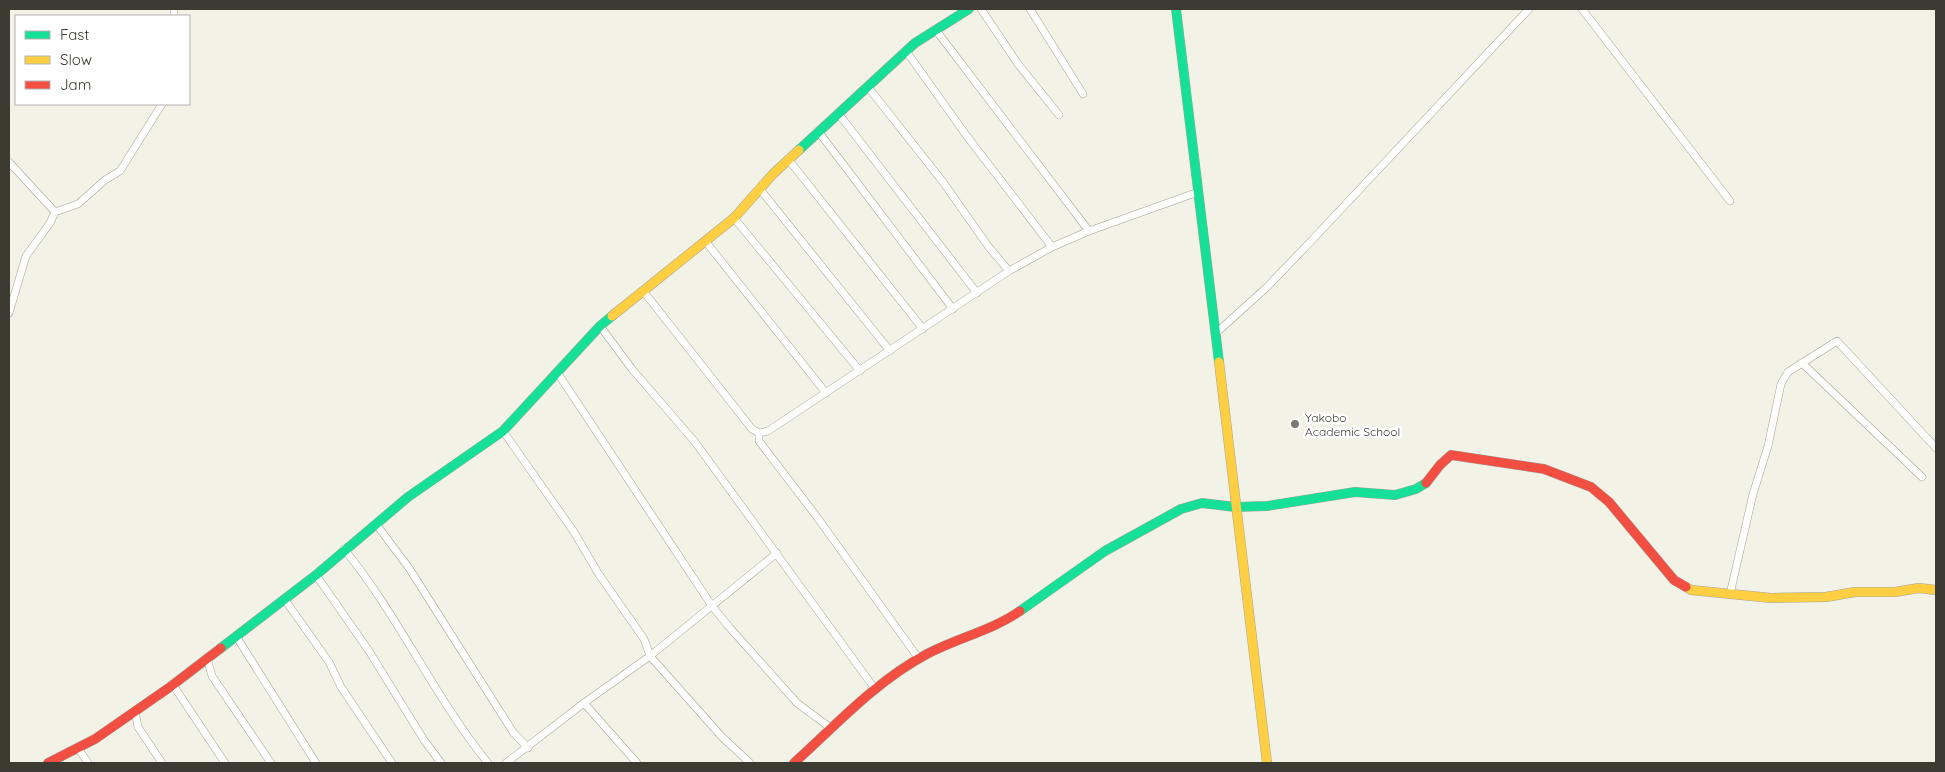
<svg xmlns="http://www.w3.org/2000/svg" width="1945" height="772" font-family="Quicksand,sans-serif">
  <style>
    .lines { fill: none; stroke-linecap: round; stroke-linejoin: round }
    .street-casing { stroke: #a4a49b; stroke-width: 8 }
    .fast-casing { stroke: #a4a49b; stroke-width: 10 }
    .slow-casing { stroke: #a4a49b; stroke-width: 10 }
    .jam-casing { stroke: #a4a49b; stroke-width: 10 }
    .street { stroke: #fdfdfb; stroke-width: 7 }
    .fast { stroke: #16e098; stroke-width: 9 }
    .slow { stroke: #ffcf43; stroke-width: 9 }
    .jam { stroke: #f24e42; stroke-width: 9 }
    .poi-dot { fill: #7b7b71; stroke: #fff; stroke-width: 2 }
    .labels { text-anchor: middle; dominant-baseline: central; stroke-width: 5; stroke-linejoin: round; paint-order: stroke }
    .poi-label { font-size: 12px; fill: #3b3b32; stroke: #fff; text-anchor: start }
  </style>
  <rect width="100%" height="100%" fill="#f2f2e6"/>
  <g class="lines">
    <defs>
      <g id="street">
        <path d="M174 9V16"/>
        <path d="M981 9 1018 64 1059 115"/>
        <path d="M1030 9 1083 94"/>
        <path d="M1582 9 1730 201"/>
        <path d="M935 29 1089 231"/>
        <path d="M906 51 966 135 1052 247"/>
        <path d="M868 87 943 182 988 246 1009 271"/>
        <path d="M838 113 977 293"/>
        <path d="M818 131 953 309"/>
        <path d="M788 159 923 329"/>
        <path d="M9 162 55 212"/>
        <path d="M759 188 890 351"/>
        <path d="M734 218 860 371"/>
        <path d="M706 242 826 393"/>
        <path d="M644 292 752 429 759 433 768 431 1009 271 1052 247 1089 231 1198 192"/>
        <path d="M9 313 26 256 50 223 55 212 78 204 105 180 120 171 162 104"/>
        <path d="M600 326 632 369 695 442 875 689"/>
        <path d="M1215 334 1267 287 1314 238 1529 9"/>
        <path d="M1802 363 1922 477"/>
        <path d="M557 372 712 606 730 628 797 703 832 729"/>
        <path d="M503 431 574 532 598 573 644 639 650 656 722 737 750 763"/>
        <path d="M759 433V441L817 517 919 659"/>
        <path d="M376 524 409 568 513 732 528 748"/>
        <path d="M344 549C399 616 434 697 488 763"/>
        <path d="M316 575 369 651 424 740 441 763"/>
        <path d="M1730 594 1753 494 1768 446 1781 384 1788 372 1837 341 1936 448"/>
        <path d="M285 600 329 662 341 687 392 763"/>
        <path d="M236 636 316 763"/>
        <path d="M207 658 212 676 271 763"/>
        <path d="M173 685 225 763"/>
        <path d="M584 703 637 763"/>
        <path d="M135 711 138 727 162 763"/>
        <path d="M78 748 88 763"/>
        <path d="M506 763 584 703 650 656 777 553"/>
      </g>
      <g id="fast">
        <path d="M1176 9 1219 362"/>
        <path d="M799 150 915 43 969 9"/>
        <path d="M1020 611 1105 551 1181 509 1202 503 1235 507 1267 506 1355 492 1395 495 1416 489 1426 483"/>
        <path d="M221 648 316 575 408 497 503 431 600 326 612 316"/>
      </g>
      <g id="slow">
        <path d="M612 316 734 218 773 174 799 150"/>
        <path d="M1219 362 1267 763"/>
        <path d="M1686 587 1691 590 1771 598 1826 597 1855 592H1895L1919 588 1936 590"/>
      </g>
      <g id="jam">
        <path d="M1426 483 1440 465 1451 455 1544 469 1591 487 1609 502 1674 580 1686 587"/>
        <path d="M48 763 95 739 170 687 221 648"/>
        <path d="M794 763C836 725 876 681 927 654 957 638 991 631 1020 611"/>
      </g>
    </defs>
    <use href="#street" class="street-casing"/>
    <use href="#fast" class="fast-casing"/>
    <use href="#slow" class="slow-casing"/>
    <use href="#jam" class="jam-casing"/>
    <use href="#street" class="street"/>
    <use href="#fast" class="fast"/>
    <use href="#slow" class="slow"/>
    <use href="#jam" class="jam"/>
  </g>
  <circle class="poi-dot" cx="1295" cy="424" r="5"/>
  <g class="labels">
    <g class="poi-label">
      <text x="1305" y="417">Yakobo<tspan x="1305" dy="14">Academic School</tspan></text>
    </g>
  </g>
  <rect width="1945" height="772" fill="none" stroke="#3b3b32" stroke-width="20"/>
  <rect x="15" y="15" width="175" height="90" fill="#ffffff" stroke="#b1b1ad"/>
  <rect x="25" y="31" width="25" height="8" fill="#16e098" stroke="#b1b1ad"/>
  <text x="60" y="40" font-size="15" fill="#3b3b32">Fast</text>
  <rect x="25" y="56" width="25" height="8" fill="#ffcf43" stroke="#b1b1ad"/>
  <text x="60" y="65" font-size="15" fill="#3b3b32">Slow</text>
  <rect x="25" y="81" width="25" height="8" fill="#f24e42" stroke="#b1b1ad"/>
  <text x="60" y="90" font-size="15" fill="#3b3b32">Jam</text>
</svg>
